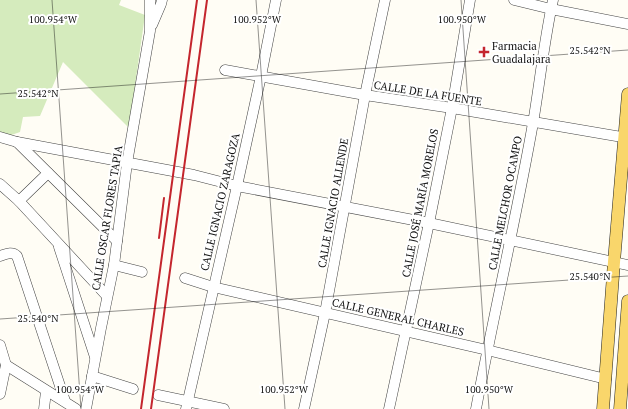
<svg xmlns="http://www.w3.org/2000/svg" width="628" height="409" font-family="'PT Serif',serif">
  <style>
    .green { fill: #d5ebbd }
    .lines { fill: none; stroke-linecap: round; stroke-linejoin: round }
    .minor-casing { stroke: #444; stroke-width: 11 }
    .major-casing { stroke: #222; stroke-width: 13 }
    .minor { stroke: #fff; stroke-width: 10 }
    .major { stroke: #f9d66b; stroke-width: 12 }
    .rail { stroke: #c4262e; stroke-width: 2 }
    .ticks { fill: none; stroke: #111; stroke-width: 1; stroke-opacity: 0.45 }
    .poi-dot { fill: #c4262e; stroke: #fff; stroke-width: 1.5 }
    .labels { text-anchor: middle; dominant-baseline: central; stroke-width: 4; stroke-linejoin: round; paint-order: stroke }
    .poi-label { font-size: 11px; fill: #111; stroke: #fff; text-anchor: start }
    .street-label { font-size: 11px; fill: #111; stroke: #fff }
    .ticks-label { font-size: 10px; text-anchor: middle; fill: #111; stroke: #fff; stroke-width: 4; stroke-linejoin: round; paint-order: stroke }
  </style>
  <rect width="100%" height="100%" fill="#fffdf5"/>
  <path class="green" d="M0 0H121L119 5 145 15 129 128 63 62 40 116 23 117 20 132 0 139Z"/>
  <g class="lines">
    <defs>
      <g id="minor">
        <path d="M514 0 551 9 628 24"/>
        <path d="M152 25 161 4 162 0"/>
        <path d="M225 70 365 95 452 108 628 138"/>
        <path d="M0 137 17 142 194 175 237 186 429 223 628 265"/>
        <path d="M17 142 117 241"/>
        <path d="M0 184 19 201 107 296"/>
        <path d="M19 201 48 173"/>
        <path d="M59 247 95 357"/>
        <path d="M0 256C6 254 12 251 17 256L65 401"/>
        <path d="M114 265 142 272"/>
        <path d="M185 278 213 287 487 350 606 379"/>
        <path d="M0 345 6 365 0 394"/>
        <path d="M6 365 76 409"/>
        <path d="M92 376 133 389"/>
        <path d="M158 395 224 409"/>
        <path d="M44 409 46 391"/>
        <path d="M86 409 101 328 114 265 127 163 150 31V0"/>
        <path d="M186 409 237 186 261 76 276 0"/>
        <path d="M304 409 325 313 365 95 385 0"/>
        <path d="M389 409 429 223 452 108 470 0"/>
        <path d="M476 409C494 313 516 219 533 123 540 82 544 41 553 0"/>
      </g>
      <g id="major">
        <path d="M603 409 614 262 628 94"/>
        <path d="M620 409 628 301"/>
      </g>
    </defs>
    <use href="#minor" class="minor-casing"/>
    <use href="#major" class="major-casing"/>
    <use href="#minor" class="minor"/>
    <use href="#major" class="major"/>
    <g class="rail">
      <path d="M159 238 164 198"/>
      <path d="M141 409 197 0"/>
      <path d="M151 409 207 0"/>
    </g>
  </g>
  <path class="ticks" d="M52 0 81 409M256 0 285 409M461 0 489 409M0 94 628 50M0 319 628 276"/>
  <path class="poi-dot" d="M482 46h4v4h4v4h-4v4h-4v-4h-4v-4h4z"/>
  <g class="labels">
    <g class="poi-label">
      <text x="492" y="46">Farmacia<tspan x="492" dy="13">Guadalajara</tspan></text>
    </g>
    <g class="street-label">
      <text transform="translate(428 93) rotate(9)">CALLE DE LA FUENTE</text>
      <text transform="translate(220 202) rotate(-77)">CALLE IGNACIO ZARAGOZA</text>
      <text transform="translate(333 203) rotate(-80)">CALLE IGNACIO ALLENDE</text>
      <text transform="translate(420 203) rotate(-79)">CALLE JOSÉ MARÍA MORELOS</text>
      <text transform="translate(505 203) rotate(-79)">CALLE MELCHOR OCAMPO</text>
      <text transform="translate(107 218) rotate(-81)">CALLE OSCAR FLORES TAPIA</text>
      <text transform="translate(398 317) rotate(13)">CALLE GENERAL CHARLES</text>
    </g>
  </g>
  <g class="ticks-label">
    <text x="53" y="23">100.954°W</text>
    <text x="257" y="23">100.952°W</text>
    <text x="462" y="23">100.950°W</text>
    <text x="590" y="54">25.542°N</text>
    <text x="38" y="97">25.542°N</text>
    <text x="590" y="280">25.540°N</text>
    <text x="38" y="322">25.540°N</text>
    <text x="80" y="393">100.954°W</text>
    <text x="284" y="393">100.952°W</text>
    <text x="489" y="393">100.950°W</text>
  </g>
</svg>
